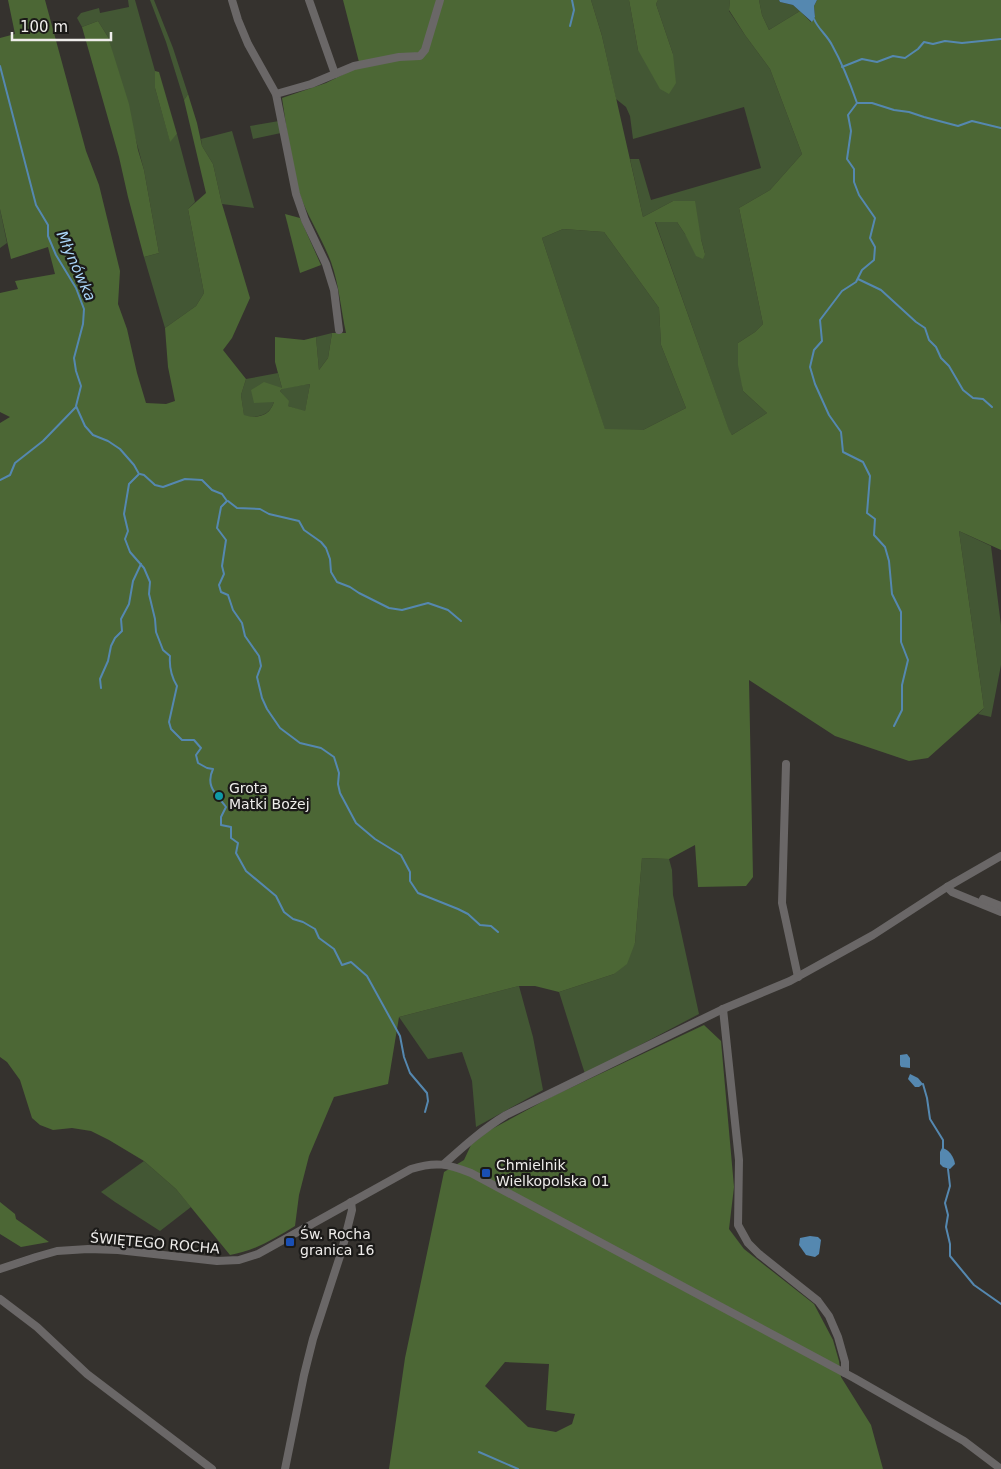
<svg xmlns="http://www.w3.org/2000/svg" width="1001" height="1469" font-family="'DejaVu Sans',sans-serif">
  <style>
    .green { fill: #435734 }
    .forest { fill: #4c6735; fill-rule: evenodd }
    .water { fill: #5588b0 }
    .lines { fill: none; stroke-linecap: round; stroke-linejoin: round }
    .stream { stroke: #5588b0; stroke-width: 2 }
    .minor { stroke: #6a6767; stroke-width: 8 }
    .culture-dot { fill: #0f9aa8; stroke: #1b1a18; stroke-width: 2 }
    .transit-dot { fill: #1a4fb4; stroke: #1b1a18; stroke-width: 2 }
    .labels { text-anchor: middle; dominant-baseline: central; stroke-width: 4.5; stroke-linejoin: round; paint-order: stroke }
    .poi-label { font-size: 14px; fill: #efedeb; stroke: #1b1a18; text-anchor: start }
    .street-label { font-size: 14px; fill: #efedeb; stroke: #1b1a18 }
    .water-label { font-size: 15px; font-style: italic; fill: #aad5f8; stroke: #1b1a18 }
  </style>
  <rect width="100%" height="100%" fill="#35322e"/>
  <g class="green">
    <path d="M128 0H135L155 71V88L170 141 177 134 195 202 188 209 204 293 196 306 165 328 144 257 159 253 144 170 108 37 98 21 82 27 77 18 81 13 99 8 100 13 129 7Z"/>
    <path d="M150 0H154L173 48 188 94 184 100 166 42Z"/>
    <path d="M591 0H629L638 50 673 54 656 4 658 0H730L729 11 745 35 770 69 802 154 770 190 739 208 763 324 755 332 738 343 743 391 767 413 732 435 729 431 655 221 677 222 685 234 705 254 701 239 673 201 643 217 630 159H639L651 200 761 168 744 107 633 139 630 116 626 107 616 99 602 36Z"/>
    <path d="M759 0H779L780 2 793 5 800 11 769 30 762 15Z"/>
    <path d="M279 121 281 133 253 139 250 126Z"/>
    <path d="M232 131 254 208 222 204 213 164 202 146 201 139Z"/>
    <path d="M0 209 7 243 0 248Z"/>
    <path d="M563 229 604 232 659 308 661 345 686 408 643 430H605L542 238Z"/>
    <path d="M332 333 328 358 319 370 316 337Z"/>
    <path d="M278 373 282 388 310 384 305 412 288 406V401L280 391 282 389 254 402H274C270 416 257 418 244 416L241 395 246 379Z"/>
    <path d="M959 531 991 546 1001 625V665L991 717 978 714 984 708Z"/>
    <path d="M642 858 669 859 672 870 673 895 699 1014 585 1074 559 992 614 974 635 943Z"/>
    <path d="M519 986 533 1037 543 1090 476 1127 472 1081 462 1052 428 1059 399 1017Z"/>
    <path d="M144 1161 176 1189 191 1207 160 1231 115 1202 101 1192Z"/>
  </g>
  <g class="forest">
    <path d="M8 0H45L86 151 99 185 120 271 118 304 127 329 137 373 146 403 166 404 175 401 168 367 165 328 196 306 204 293 188 209 206 193 184 100 188 94 197 123 202 146 213 164 222 204 250 298 232 338 223 350 246 379 241 395 244 415C257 419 270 416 274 402L254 403 251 390 264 382 282 388 275 362V337L304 340 316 337 319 370 328 358 332 333H346C341 310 339 284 331 262 322 238 307 216 299 192 290 162 287 129 282 98L326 83 360 66 343 0H591L602 36 643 217 673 201H695L701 239 705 254 703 259 696 256 685 234 677 222H655L729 430 732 435 767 413 743 391 738 365V343L755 332 763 324 739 208 770 190 802 154 770 69 745 35 729 10 730 0H759L762 15 769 30 800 11 811 22 815 17 814 6 817 0H1001V550L959 531 984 708 928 758 909 761 835 736 749 680 753 877 746 886 698 887 695 845 669 859 642 858 635 943 627 964 614 974 559 992 535 986H519L399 1017 388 1084 334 1097 309 1156 299 1195 295 1226C274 1239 254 1251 230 1255L176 1189 144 1161 109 1140 91 1131 72 1128 53 1130 40 1125 32 1118 20 1080 7 1062 0 1057V423L10 417 0 412V293L18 289 15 281 55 274 48 247 11 259 0 209V38L15 34ZM563 229 604 232 659 308 661 345 686 408 643 430 605 429 542 238ZM310 384 305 411 288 406 289 401 280 391 282 389Z"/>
    <path d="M629 0H658L656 4 673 54 676 83 669 94 660 89 638 50Z"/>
    <path d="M98 21 108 37 129 104 138 150 144 170 159 253 144 257 128 197 119 157 82 27Z"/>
    <path d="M155 71 159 72 177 134 170 142 155 88Z"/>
    <path d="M285 214 300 218 321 265 300 273Z"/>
    <path d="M704 1025 721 1041 734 1187 729 1229 744 1249 814 1304 833 1340 839 1361 841 1377 871 1425 883 1469H389L405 1358 444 1172 464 1160 471 1145 490 1130 551 1097ZM505 1362 549 1364 546 1410 575 1414 572 1424 556 1432 528 1427 485 1386Z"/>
    <path d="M0 1202 15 1214 16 1219 49 1242 21 1247 0 1234Z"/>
  </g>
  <g class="water">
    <path d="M779 0H817L814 6 815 17 812 22 793 5 780 2Z"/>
    <path d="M907 1054 910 1058V1068L901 1067 900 1065V1055Z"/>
    <path d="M910 1074 918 1078 923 1084 919 1087H915L908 1079Z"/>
    <path d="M942 1148C949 1149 954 1157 955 1164L950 1169 943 1167 940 1164V1152Z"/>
    <path d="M810 1236 818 1237 821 1240 819 1254 815 1257 806 1255 799 1245 800 1238Z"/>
  </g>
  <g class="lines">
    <g class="stream">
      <path d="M814 19C818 29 827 35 832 45 842 63 850 83 857 103L848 115 851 131 847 159 854 169V182L859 195 875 218 870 238 875 247 874 260 862 270 856 282 842 291 820 320 822 341 814 350 810 367 815 384 829 415 841 432 843 452 863 462 870 476 867 513 875 519 874 535 885 547 889 561 892 594 901 612V642L908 660 902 685V710L894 726"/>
      <path d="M570 26 574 10 572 0"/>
      <path d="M0 66 36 205 48 225V236L56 255 76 288 84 309 83 324 74 358 76 371 81 386 76 406 85 426 93 435 108 441 120 449 134 465 139 474 129 484 124 514 128 531 125 539 130 552 144 568 150 582 149 594 155 619 156 632 163 650 170 656C169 668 171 676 177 686L169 722 171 729 182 740H194L201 748 196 755 198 763 207 768 213 769C205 786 216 794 226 807L221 817V825L231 827V838L238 843 236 853 246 871 276 896 284 912 293 919 303 922 315 929 319 938 334 949 342 965 351 962 367 976 400 1036 404 1057 410 1073 427 1093 428 1101 425 1112"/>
      <path d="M842 67 862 59 877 62 893 56 905 58 918 49 924 42 933 44 945 41 962 43 1001 39"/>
      <path d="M857 103H872L894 110 909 112 924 117 958 126 972 121 1001 128"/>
      <path d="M858 279 881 290 916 322 925 328 929 340 936 347 941 358 949 366 963 390 973 398 983 399 992 407"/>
      <path d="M140 474 144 475 155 485 163 487 185 479 202 480 212 490 222 494 227 501 221 507 217 528 226 540 222 566 224 574 219 585 221 592 228 595 233 610 242 623 245 636 259 656 261 666 257 677 262 698 267 709 280 728 300 743 321 748 334 757 339 773 338 784 340 793 356 823 375 839 401 855 410 872V881L418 893 458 909 468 914 480 925 491 926 498 932"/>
      <path d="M0 480 10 475 15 463 43 441 76 407"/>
      <path d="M228 501 237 508 260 509 269 514 299 521 304 530 321 542 326 548 330 559 331 572 337 582 350 587 359 593 389 608 402 610 428 603 448 610 461 621"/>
      <path d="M101 688 100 679 108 661 111 646 115 638 122 631 121 619 129 604 133 581 141 564"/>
      <path d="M923 1084 927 1098 930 1119 943 1140V1150"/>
      <path d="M948 1169 950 1186 945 1203 948 1215 946 1227 950 1244V1256L974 1285 1001 1304"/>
      <path d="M479 1452 518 1469"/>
    </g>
    <g class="minor">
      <path d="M232 0 238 20 248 44 276 94 296 194 305 220 326 264 334 290 339 330"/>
      <path d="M309 0 335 74"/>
      <path d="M276 94 311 84 354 66 399 57 420 56 425 50 440 0"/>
      <path d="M786 764 782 903 798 977"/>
      <path d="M947 887 952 892 1001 912"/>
      <path d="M983 899 1001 906"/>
      <path d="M723 1009 739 1160 738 1225 748 1243 759 1254 818 1301 829 1316 838 1337 845 1362V1373"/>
      <path d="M444 1164C464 1146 483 1129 506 1115L723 1009 790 981 873 935 947 887 1001 856"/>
      <path d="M0 1269 36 1257 57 1251 88 1249 118 1250 217 1261 239 1260 258 1254 411 1169C436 1161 448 1164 471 1173L854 1378 964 1441 1001 1469"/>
      <path d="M0 1299 37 1327 87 1374 212 1469"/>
      <path d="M285 1469 304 1375 313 1339 342 1250 352 1210 351 1202"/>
    </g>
  </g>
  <circle class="culture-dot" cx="219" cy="796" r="5"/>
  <g class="transit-dot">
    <rect x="481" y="1168" width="10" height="10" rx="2.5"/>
    <rect x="285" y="1237" width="10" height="10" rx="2.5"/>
  </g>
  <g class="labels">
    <g class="poi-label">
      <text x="229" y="788">Grota<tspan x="229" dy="16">Matki Bożej</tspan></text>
      <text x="496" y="1165">Chmielnik<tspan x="496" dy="16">Wielkopolska 01</tspan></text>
      <text x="300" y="1234">Św. Rocha<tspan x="300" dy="16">granica 16</tspan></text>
    </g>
    <g class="street-label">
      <text transform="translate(155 1243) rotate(5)">ŚWIĘTEGO ROCHA</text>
    </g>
    <g class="water-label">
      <text transform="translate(76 266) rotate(66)">Młynówka</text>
    </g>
  </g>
  <path d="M12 32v8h99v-8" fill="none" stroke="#efedeb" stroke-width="2.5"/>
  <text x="20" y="32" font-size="15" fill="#efedeb" stroke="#1b1a18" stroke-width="4" paint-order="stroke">100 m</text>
</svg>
